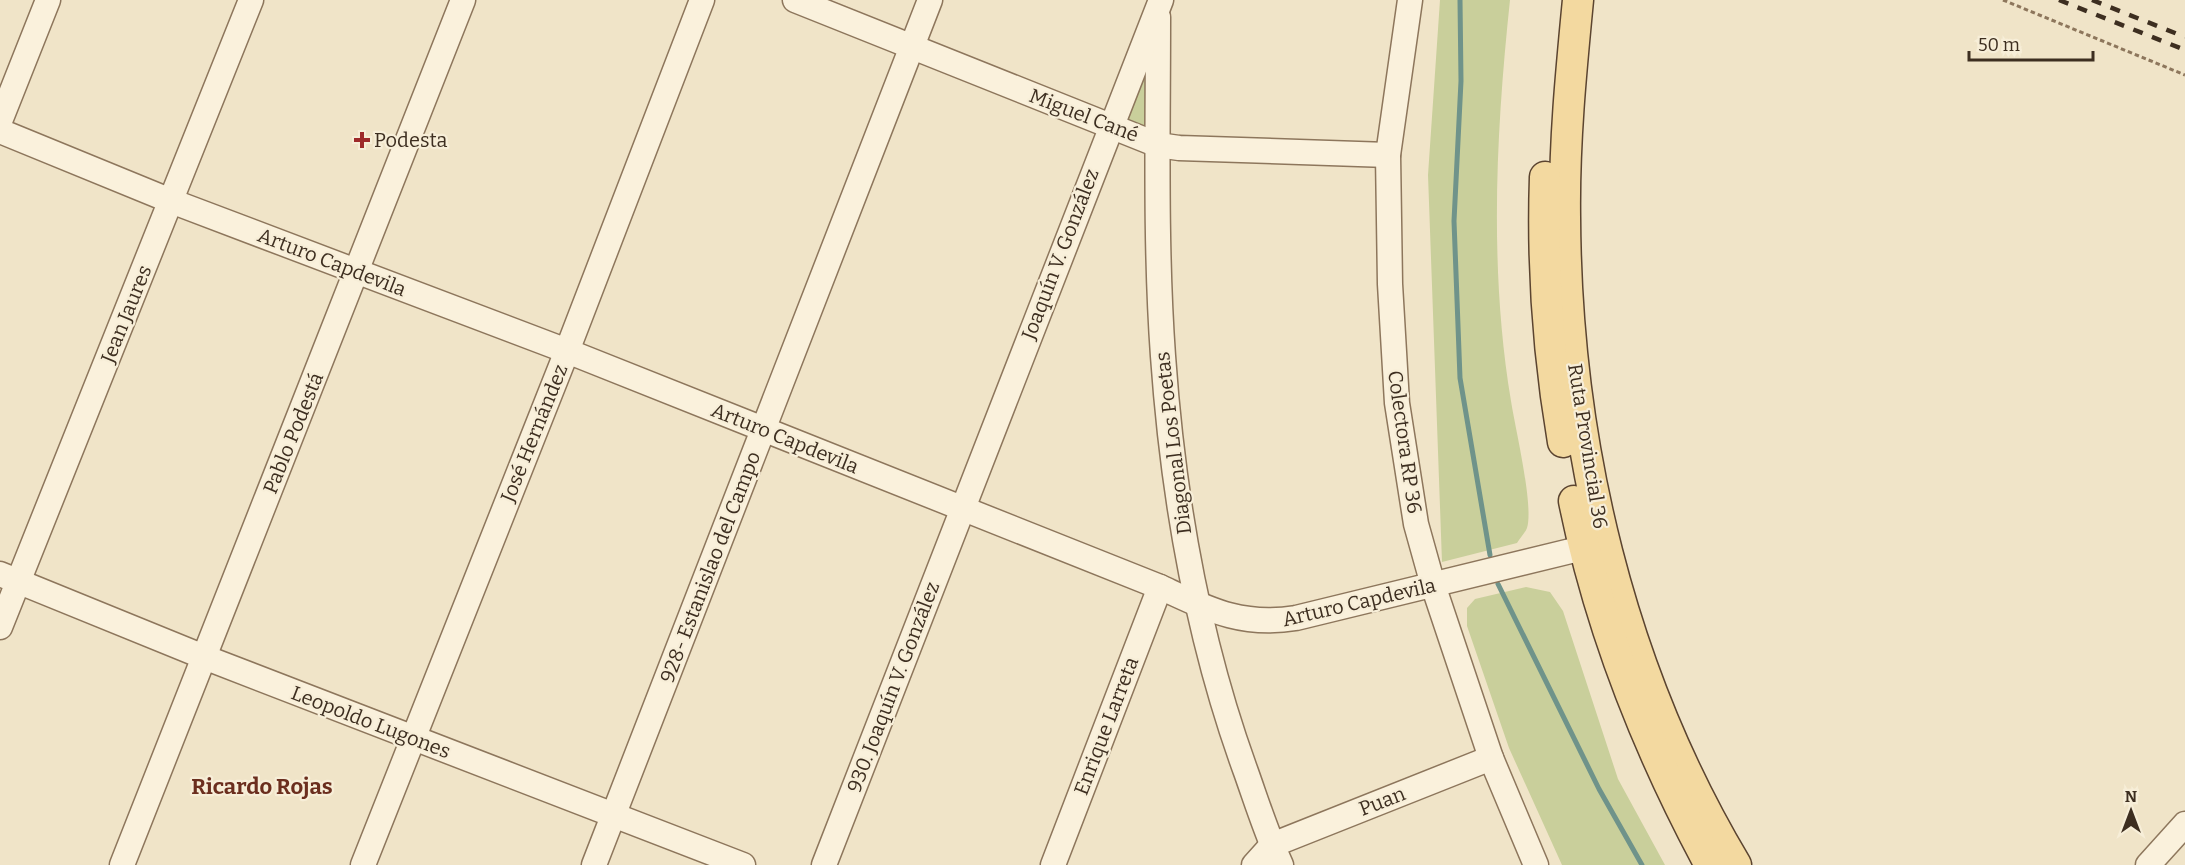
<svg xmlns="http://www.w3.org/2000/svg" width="2185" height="865" font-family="Bitter,serif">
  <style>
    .green { fill: #c9cf9b }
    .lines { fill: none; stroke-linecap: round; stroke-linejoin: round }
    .stream { stroke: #6f938a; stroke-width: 5 }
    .minor-casing { stroke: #8d765c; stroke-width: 27 }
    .major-casing { stroke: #5b4430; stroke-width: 33 }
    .path { stroke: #8d765c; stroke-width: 3; stroke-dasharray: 4.5 3; stroke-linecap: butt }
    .minor { stroke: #faf1dc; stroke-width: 24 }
    .major { stroke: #f3d9a0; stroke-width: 30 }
    .rail { stroke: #3d2e20; stroke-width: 4.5; stroke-dasharray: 10 10; stroke-linecap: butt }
    .poi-dot { fill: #9e2a2b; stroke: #f7eed8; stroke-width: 2 }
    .labels { text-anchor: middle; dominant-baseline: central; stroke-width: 4.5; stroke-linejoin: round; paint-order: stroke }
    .street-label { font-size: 20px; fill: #3d2e20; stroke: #f7eed8 }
    .poi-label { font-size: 20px; fill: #3d2e20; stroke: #f7eed8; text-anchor: start }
    .quarter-label { font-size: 22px; font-weight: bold; fill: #6b2e1e; stroke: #f7eed8 }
  </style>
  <rect width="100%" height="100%" fill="#f0e4c8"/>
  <g class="green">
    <path d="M1440 0H1510C1496 132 1489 269 1511 401 1515 427 1534 506 1527 528 1525 533 1520 538 1517 543L1442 562 1428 175Z"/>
    <path d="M1155 22 1151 132 1116 122Z"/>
    <path d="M1526 587 1550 592 1563 611 1618 779 1665 865H1562L1509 748 1467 626V608L1475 599Z"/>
  </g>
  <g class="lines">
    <g class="stream">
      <path d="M1460 0 1461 81 1454 221 1460 378 1490 555"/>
      <path d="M1498 584 1599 789 1642 865"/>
    </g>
    <defs>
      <g id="minor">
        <path d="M795 0 1158 145 1179 148 1388 155"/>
        <path d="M1410 0 1388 155 1390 284 1397 403 1416 524 1433 585 1491 758 1536 865"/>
        <path d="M1158 17C1158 130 1155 244 1163 356 1173 498 1197 638 1246 772 1257 803 1267 835 1281 865"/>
        <path d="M0 121 48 0"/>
        <path d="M0 131 171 201 567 351 1160 587C1208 609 1241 627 1296 618L1583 548"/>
        <path d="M0 574 204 657 743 865"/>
        <path d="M0 627 251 0"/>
        <path d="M122 865 463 0"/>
        <path d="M363 865 567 351 702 0"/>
        <path d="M594 865 930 0"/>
        <path d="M824 865 1161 0"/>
        <path d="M1053 865 1160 587"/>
        <path d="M1254 865 1272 845 1491 758"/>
        <path d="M2148 865 2185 824"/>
      </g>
      <g id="major">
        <path d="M1578 0C1571 72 1564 144 1565 217 1566 442 1620 671 1736 865"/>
        <path d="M1545 177C1542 266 1548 354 1563 442"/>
        <path d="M1574 501C1600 630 1648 750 1710 865"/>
      </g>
    </defs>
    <use href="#minor" class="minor-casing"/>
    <use href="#major" class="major-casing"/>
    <path class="path" d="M2003 0 2185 75"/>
    <use href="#minor" class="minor"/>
    <use href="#major" class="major"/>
    <g class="rail">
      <path d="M2059 0 2185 50"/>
      <path d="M2092 0 2185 37"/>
    </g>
  </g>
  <path class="poi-dot" d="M359 131h6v6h6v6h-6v6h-6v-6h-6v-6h6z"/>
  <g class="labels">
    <g class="street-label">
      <text transform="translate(1084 115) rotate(21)">Miguel Cané</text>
      <text transform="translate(1060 254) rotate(-69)">Joaquín V. González</text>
      <text transform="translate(332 262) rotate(21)">Arturo Capdevila</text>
      <text transform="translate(126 314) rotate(-68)">Jean Jaures</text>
      <text transform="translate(293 433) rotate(-68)">Pablo Podestá</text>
      <text transform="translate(534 433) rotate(-68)">José Hernández</text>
      <text transform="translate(785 438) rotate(22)">Arturo Capdevila</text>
      <text transform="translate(1405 442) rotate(82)">Colectora RP 36</text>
      <text transform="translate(1173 443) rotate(-97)">Diagonal Los Poetas</text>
      <text transform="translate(1588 446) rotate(81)">Ruta Provincial 36</text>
      <text transform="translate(710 567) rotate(-69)">928- Estanislao del Campo</text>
      <text transform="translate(1359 602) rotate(-13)">Arturo Capdevila</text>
      <text transform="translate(893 687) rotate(-69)">930. Joaquín V. González</text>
      <text transform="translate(371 722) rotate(21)">Leopoldo Lugones</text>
      <text transform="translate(1106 726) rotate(-69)">Enrique Larreta</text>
      <text transform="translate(1382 801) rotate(-21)">Puan</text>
    </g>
    <g class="poi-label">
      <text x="374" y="140">Podesta</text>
    </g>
    <g class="quarter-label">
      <text x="262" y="786">Ricardo Rojas</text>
    </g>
  </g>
  <g transform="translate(2131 811)" stroke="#f7eed8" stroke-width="4.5" paint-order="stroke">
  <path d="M0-4.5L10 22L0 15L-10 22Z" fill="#3d2e20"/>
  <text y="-9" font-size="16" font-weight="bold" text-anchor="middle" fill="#3d2e20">N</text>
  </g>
  <path d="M1969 51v9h124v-9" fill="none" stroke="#3d2e20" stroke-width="3"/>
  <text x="1978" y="51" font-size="18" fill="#3d2e20" stroke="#f7eed8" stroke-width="4.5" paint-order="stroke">50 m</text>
</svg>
